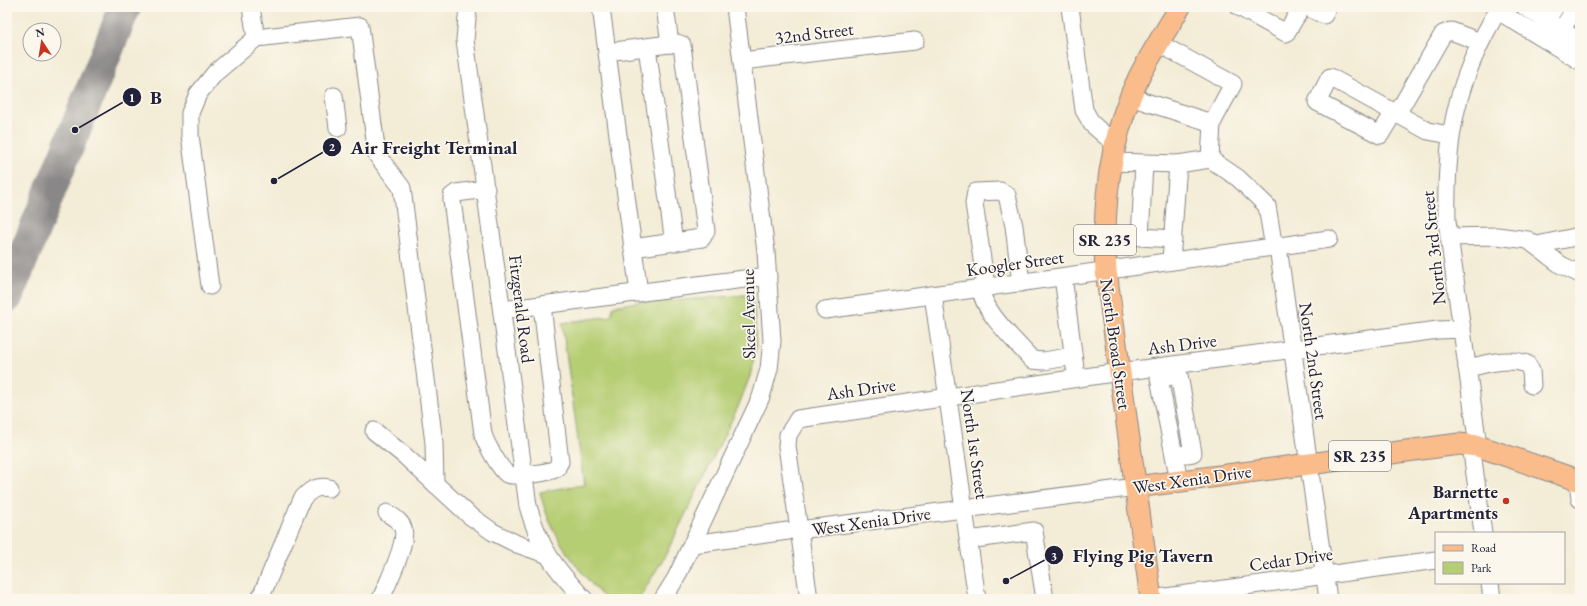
<svg xmlns="http://www.w3.org/2000/svg" width="1587" height="606" font-family="'EB Garamond',serif">
  <style>
    .green { fill: #b6ce73; stroke: #6c7857 }
    .lines { fill: none; stroke-linecap: round; stroke-linejoin: round }
    .taxiway { stroke: #8a8788; stroke-width: 32 }
    .minor-casing { stroke: #8a8788; stroke-width: 19 }
    .major-casing { stroke: #8a8788; stroke-width: 23 }
    .minor { stroke: #fff; stroke-width: 17 }
    .major { stroke: #f9bc8a; stroke-width: 21 }
    .poi-dot { fill: #c8321e; stroke: #fbf7ec; stroke-width: 1.5 }
    .labels { text-anchor: middle; dominant-baseline: central; stroke-width: 3.5; stroke-linejoin: round; paint-order: stroke }
    .shield { fill: #fbf7ec; stroke: #636270; stroke-width: 1 }
    .shield-label { font-size: 17px; font-weight: bold; fill: #22223b }
    .street-label { font-size: 18px; fill: #22223b; stroke: #fbf7ec }
    .poi-label { font-size: 18px; font-weight: bold; fill: #22223b; stroke: #fbf7ec; text-anchor: end }
    .leader { fill: none; stroke: #22223b; stroke-width: 1.5 }
    .callout-dot { fill: #22223b; stroke: #fbf7ec; stroke-width: 1.5 }
    .mark-label { font-size: 12px; text-anchor: middle; font-weight: bold; fill: #fff }
    .callout-label { font-size: 19px; text-anchor: middle; font-weight: bold; fill: #22223b; stroke: #fbf7ec; stroke-width: 3.5; stroke-linejoin: round; paint-order: stroke }
  </style>
  <rect width="100%" height="100%" fill="#fbf7ec"/>
  <filter id="ink" filterUnits="userSpaceOnUse"><feTurbulence type="fractalNoise" baseFrequency=".025" numOctaves="2"/><feDisplacementMap in="SourceGraphic" scale="8" xChannelSelector="R" yChannelSelector="G"/><feConvolveMatrix kernelMatrix="1 2 1 2 8 2 1 2 1" color-interpolation-filters="sRGB"/></filter>
  <filter id="wash" filterUnits="userSpaceOnUse"><feTurbulence type="fractalNoise" baseFrequency=".012" numOctaves="4" result="noise"/><feDisplacementMap in="SourceGraphic" scale="16" xChannelSelector="R" yChannelSelector="G"/><feGaussianBlur stdDeviation="0.9" result="paint"/><feColorMatrix in="noise" values="0 0 0 0 0 0 0 0 0 0 0 0 0 0 0 0 0 1.4 0 .05"/><feComposite in="paint" operator="in"/></filter>
  <g filter="url(#wash)">
    <rect width="100%" height="100%" fill="#f3ecd6"/>
    <path class="green" d="M745 295 754 305 756 349 750 376 738 407 666 554 639 599C630 599 616 602 608 599 600 596 594 586 588 580 566 553 548 527 540 492L584 484 562 323 611 316 613 306 637 302 684 300Z"/>
    <g class="lines">
      <path class="taxiway" d="M7 297 125 7"/>
    </g>
  </g>
  <g filter="url(#ink)">
    <g class="lines">
      <defs>
        <g id="minor">
          <path d="M251 7 256 38"/>
          <path d="M468 7 465 40 528 506C540 549 554 567 584 599"/>
          <path d="M601 7 633 248 702 238 706 231 682 45 677 43 607 52"/>
          <path d="M665 7 670 44"/>
          <path d="M1070 7 1084 110 1092 124 1115 144"/>
          <path d="M1239 7 1286 33 1302 7"/>
          <path d="M1307 7 1324 15 1328 7"/>
          <path d="M1525 7 1580 42"/>
          <path d="M1498 11 1580 61"/>
          <path d="M1540 30 1555 7"/>
          <path d="M1555 40 1576 7"/>
          <path d="M1158 43 1233 84 1212 123"/>
          <path d="M647 47 674 243"/>
          <path d="M742 61 915 41"/>
          <path d="M334 96 338 128"/>
          <path d="M1130 97 1212 123 1210 159 1178 164"/>
          <path d="M1394 112 1380 135 1317 102 1330 77 1428 131 1450 135"/>
          <path d="M1397 114 1443 34 1451 31 1480 42"/>
          <path d="M1210 159 1238 178 1267 206 1274 248"/>
          <path d="M1112 162 1178 164 1171 261"/>
          <path d="M1144 164 1140 237 1173 239"/>
          <path d="M486 189 456 193 452 196V200L483 434C485 442 500 469 507 474 514 477 551 473 557 468 557 467 559 463 560 462L542 305"/>
          <path d="M1450 237 1497 236 1528 240 1561 265 1580 274"/>
          <path d="M1537 245 1580 236"/>
          <path d="M1278 247 1328 599"/>
          <path d="M633 248 639 293"/>
          <path d="M1063 277 1075 368"/>
          <path d="M210 286 190 135V113L198 94 215 73 256 38 360 26 377 155 402 188 434 443 435 484"/>
          <path d="M986 287 974 203 976 192 1000 191 1007 195 1014 226 1021 283"/>
          <path d="M981 288C982 312 1017 342 1032 360L1044 361 1073 356"/>
          <path d="M933 295 977 599"/>
          <path d="M502 310 768 276"/>
          <path d="M825 310 1329 239"/>
          <path d="M1467 368C1487 364 1507 357 1527 364L1531 371 1532 385"/>
          <path d="M374 431 405 456 469 515 493 532 517 544 546 554"/>
          <path d="M1471 445 1483 533"/>
          <path d="M1478 446 1447 221C1445 137 1456 79 1500 7"/>
          <path d="M1174 456 1193 453 1179 375 1159 378 1179 481"/>
          <path d="M1578 480 1580 499"/>
          <path d="M799 530 1136 487"/>
          <path d="M969 540 1034 531 1045 599"/>
          <path d="M693 544 788 531"/>
          <path d="M1490 583 1492 599"/>
          <path d="M260 599 302 499C310 490 317 485 329 488"/>
          <path d="M381 599C387 583 408 544 403 528 400 520 393 517 387 513"/>
          <path d="M663 599 676 578 761 397 769 369 772 341 766 252 735 7"/>
          <path d="M809 599 787 446 788 435 798 419 1120 372 1438 330 1462 329"/>
          <path d="M1151 599 1436 560"/>
        </g>
        <g id="major">
          <path d="M1136 487 1459 444 1478 446 1580 481"/>
          <path d="M1151 599 1106 271C1102 204 1110 135 1140 75 1152 52 1167 29 1180 7"/>
        </g>
      </defs>
      <use href="#minor" class="minor-casing"/>
      <use href="#major" class="major-casing"/>
      <use href="#minor" class="minor"/>
      <use href="#major" class="major"/>
    </g>
  </g>
  <circle class="poi-dot" cx="1506" cy="501" r="4"/>
  <g class="labels">
    <g class="shield">
      <rect x="1074" y="225" width="62" height="30" rx="3"/>
      <rect x="1329" y="441" width="62" height="30" rx="3"/>
    </g>
    <g class="shield-label">
      <text x="1105" y="240">SR 235</text>
      <text x="1360" y="456">SR 235</text>
    </g>
    <g class="street-label">
      <text transform="translate(814 33) rotate(-7)">32nd Street</text>
      <text transform="translate(1433 248) rotate(-96)">North 3rd Street</text>
      <text transform="translate(1015 263) rotate(-8)">Koogler Street</text>
      <text transform="translate(522 309) rotate(83)">Fitzgerald Road</text>
      <text transform="translate(748 314) rotate(-91)">Skeel Avenue</text>
      <text transform="translate(1116 344) rotate(82)">North Broad Street</text>
      <text transform="translate(1182 344) rotate(-7)">Ash Drive</text>
      <text transform="translate(1314 361) rotate(82)">North 2nd Street</text>
      <text transform="translate(861 389) rotate(-8)">Ash Drive</text>
      <text transform="translate(975 444) rotate(82)">North 1st Street</text>
      <text transform="translate(1192 479) rotate(-8)">West Xenia Drive</text>
      <text transform="translate(871 521) rotate(-8)">West Xenia Drive</text>
      <text transform="translate(1291 559) rotate(-8)">Cedar Drive</text>
    </g>
    <g class="poi-label">
      <text x="1498" y="491">Barnette<tspan x="1498" dy="21">Apartments</tspan></text>
    </g>
  </g>
  <path class="leader" d="M75 130L132 97M274 181L332 147M1006 581L1054 555"/>
  <g class="callout-dot">
    <circle cx="75" cy="130" r="4"/>
    <circle cx="274" cy="181" r="4"/>
    <circle cx="1006" cy="581" r="4"/>
    <circle cx="132" cy="97" r="10"/>
    <circle cx="332" cy="147" r="10"/>
    <circle cx="1054" cy="555" r="10"/>
  </g>
  <g class="mark-label">
    <text x="132" y="102">1</text>
    <text x="332" y="151">2</text>
    <text x="1054" y="560">3</text>
  </g>
  <g class="callout-label">
    <text x="156" y="104">B</text>
    <text x="434" y="154">Air Freight Terminal</text>
    <text x="1143" y="562">Flying Pig Tavern</text>
  </g>
  <rect width="1587" height="606" fill="none" stroke="#fbf7ec" stroke-width="24"/>
  <rect x="1435" y="532" width="130" height="52" fill="#fbf7ec" stroke="#a4a2a5"/>
  <rect x="1443" y="545" width="20" height="6" fill="#f9bc8a" stroke="#a4a2a5"/>
  <text x="1471" y="552" font-size="12" fill="#22223b">Road</text>
  <rect x="1443" y="562" width="20" height="12" fill="#b6ce73" stroke="#a4a2a5"/>
  <text x="1471" y="572" font-size="12" fill="#22223b">Park</text>
  <g transform="translate(42 42) rotate(348)"><circle r="19" fill="#fbf7ec" stroke="#a4a2a5"/>
  <path d="M0-3L7 15L0 10L-7 15Z" fill="#c8321e"/>
  <text y="-6" font-size="11" font-weight="bold" text-anchor="middle" fill="#22223b">N</text>
  </g>
</svg>
